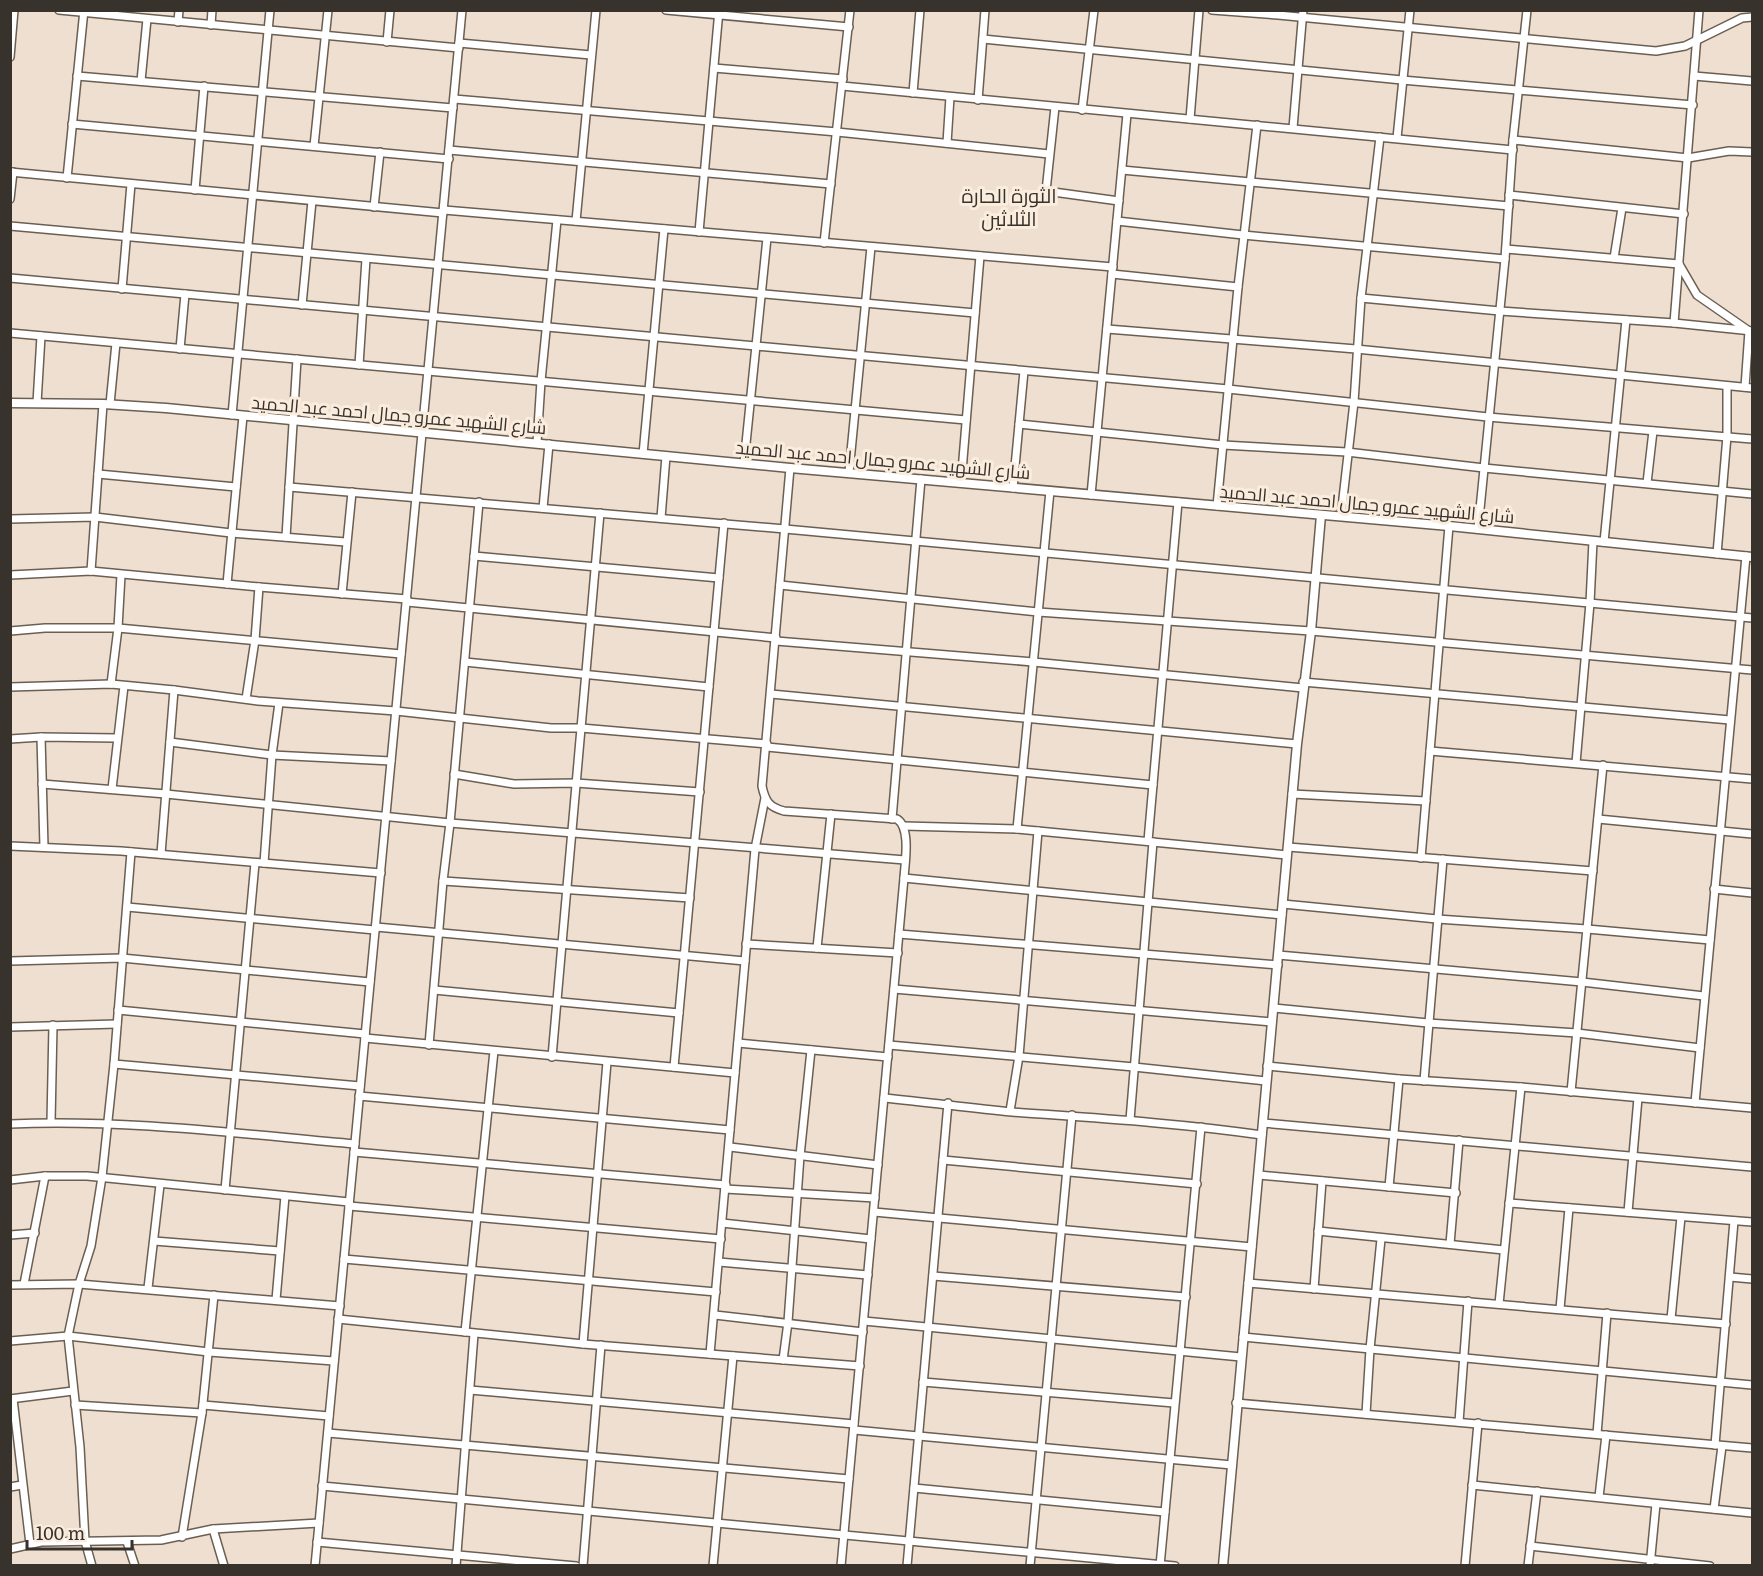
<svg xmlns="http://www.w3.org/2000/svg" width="1763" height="1576" viewBox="0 0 1763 1576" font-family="Literata,Cairo,serif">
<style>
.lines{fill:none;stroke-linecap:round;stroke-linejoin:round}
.minor-casing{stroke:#6b5f53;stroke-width:10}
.tertiary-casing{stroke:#6b5f53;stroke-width:11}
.minor{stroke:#fff;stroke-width:7}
.tertiary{stroke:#fff;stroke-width:8}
.labels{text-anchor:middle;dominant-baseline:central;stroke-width:6;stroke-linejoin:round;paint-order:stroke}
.street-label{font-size:18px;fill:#38322d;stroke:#fbedde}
.neighbourhood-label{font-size:20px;fill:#38322d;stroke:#fbedde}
</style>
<rect width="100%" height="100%" fill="#eedfd1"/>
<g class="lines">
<defs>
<g id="minor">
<polyline points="59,10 459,48"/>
<polyline points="666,10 849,27"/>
<polyline points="1212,10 1278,15 1656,51 1685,46 1742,18 1752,17"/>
<polyline points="178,22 179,10"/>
<polyline points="211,25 212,10"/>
<polyline points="983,39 1402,80 1693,105"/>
<polyline points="387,42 390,10"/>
<polyline points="459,43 591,55"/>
<polyline points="10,57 14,10"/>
<polyline points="714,68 843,79"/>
<polyline points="77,76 453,108"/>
<polyline points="1694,76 1752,81"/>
<polyline points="141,81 147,19"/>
<polyline points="842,86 1513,150"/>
<polyline points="913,93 920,10"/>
<polyline points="454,99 837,132 1049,154"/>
<polyline points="978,100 985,10"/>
<polyline points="1055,107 1046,191 1119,201"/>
<polyline points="1082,110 1094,10"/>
<polyline points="1190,119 1199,10"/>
<polyline points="72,124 449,159"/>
<polyline points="1293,128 1303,10"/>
<polyline points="1397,138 1410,10"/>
<polyline points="1513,140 1688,158 1729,151 1752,152"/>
<polyline points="947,143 950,97"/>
<polyline points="314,146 328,10"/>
<polyline points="449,150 831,184"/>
<polyline points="1122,170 1509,206"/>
<polyline points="10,172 443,213"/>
<polyline points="67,178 84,10"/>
<polyline points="195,190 204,86"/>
<polyline points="1509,195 1684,214"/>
<polyline points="10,199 13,172"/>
<polyline points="374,207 380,152"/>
<polyline points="444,210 1113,267"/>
<polyline points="576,221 596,10"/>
<polyline points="1117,221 1243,235 1505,259"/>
<polyline points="10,226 975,313"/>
<polyline points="699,232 719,10"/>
<polyline points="824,243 850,10"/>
<polyline points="1506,249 1679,264"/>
<polyline points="1614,258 1622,208"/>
<polyline points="1679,264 1697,295 1749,331 1745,387"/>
<polyline points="1112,274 1238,287"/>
<polyline points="10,278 1228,389 1488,417 1752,439"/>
<polyline points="122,289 131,184"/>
<polyline points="1361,298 1500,311 1674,323 1752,331"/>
<polyline points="302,305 312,201"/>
<polyline points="1674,323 1699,10"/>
<polyline points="1107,329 1356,349 1752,388"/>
<polyline points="10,333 966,420"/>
<polyline points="180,349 185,294"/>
<polyline points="359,365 366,259"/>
<polyline points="37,403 41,336"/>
<polyline points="110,404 116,343"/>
<polyline points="232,415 270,10"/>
<polyline points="1019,424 1223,445 1347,452 1484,468 1752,494"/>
<polyline points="537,443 541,381 557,220"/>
<polyline points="643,454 664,229"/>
<polyline points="744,463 767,238"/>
<path d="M790,468L762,786C765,801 769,807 784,811L897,819C911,828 905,862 904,878L841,1566"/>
<polyline points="849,472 871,247"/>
<polyline points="98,474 236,487"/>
<polyline points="961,483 980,256"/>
<polyline points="1647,483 1653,431"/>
<polyline points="289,487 785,529 1752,618"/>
<polyline points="1013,488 1024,371"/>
<polyline points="1091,495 1127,114"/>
<polyline points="1217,506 1238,287 1257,125"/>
<polyline points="543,508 549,444"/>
<polyline points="1341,516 1354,402 1361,298 1380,137"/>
<polyline points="661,518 666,456"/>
<polyline points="10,519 95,517 231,533 346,542"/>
<polyline points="1478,529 1505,259 1513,140 1527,10"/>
<polyline points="286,537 297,359"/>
<polyline points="1604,542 1626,320"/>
<polyline points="1717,554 1727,436 1727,386"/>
<polyline points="474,556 719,578"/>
<polyline points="91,571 103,404"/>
<polyline points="10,575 91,571 259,587 407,599"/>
<polyline points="227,584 243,416"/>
<polyline points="780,585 1038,612 1311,631 1752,670"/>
<polyline points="342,594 352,492"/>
<polyline points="407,602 776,638"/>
<polyline points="10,631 45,628 118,628 401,654"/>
<polyline points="776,641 1033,662 1303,688"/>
<polyline points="465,662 709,687"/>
<polyline points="1303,682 1730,720"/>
<polyline points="111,684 118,628 121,575"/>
<polyline points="10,687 111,684 174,690 258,701 396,711 551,728 581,728 767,744"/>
<polyline points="771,694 1297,744"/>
<polyline points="246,699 255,640 259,587"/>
<polyline points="41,737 44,847"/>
<polyline points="10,739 41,737 116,738"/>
<polyline points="170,742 272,755 391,761"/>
<polyline points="767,747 1153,785"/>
<polyline points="1430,751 1752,779"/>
<polyline points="1576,763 1590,603 1593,541"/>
<polyline points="454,774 514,784 576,783 700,792"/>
<polyline points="42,784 166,794 450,823 905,860"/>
<polyline points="112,789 124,686"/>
<polyline points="1292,794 1426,801"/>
<polyline points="892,819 921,479"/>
<polyline points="1598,819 1752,834"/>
<polyline points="904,826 1017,829 1287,855"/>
<polyline points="1017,829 1050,491"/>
<polyline points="1148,841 1178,502"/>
<polyline points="10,846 121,851 381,873"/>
<polyline points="1288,847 1593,871"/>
<polyline points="161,854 174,690"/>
<polyline points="1421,858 1449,526"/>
<polyline points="264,863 272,755 279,703"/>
<polyline points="904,878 1282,915"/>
<polyline points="443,881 690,898"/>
<polyline points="1714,889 1752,893"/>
<polyline points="1283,904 1437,919 1587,929 1710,940"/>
<polyline points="127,907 375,930"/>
<polyline points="376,927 745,961"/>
<polyline points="899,934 1278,965"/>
<polyline points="746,944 898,953"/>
<polyline points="817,948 831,814"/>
<polyline points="1278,955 1582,982 1704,996"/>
<polyline points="10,961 122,958 370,982"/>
<polyline points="894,989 1272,1022"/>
<polyline points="434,990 679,1013"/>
<polyline points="1274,1008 1428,1023 1577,1033 1700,1048"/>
<polyline points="118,1010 365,1034"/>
<polyline points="10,1027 117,1024"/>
<polyline points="365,1038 735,1073"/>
<polyline points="738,1043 888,1057"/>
<polyline points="429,1045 443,881 450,823 479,502"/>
<polyline points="889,1045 1134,1067 1266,1081"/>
<polyline points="552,1057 600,513"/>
<polyline points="114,1064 360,1086"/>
<polyline points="1267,1066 1399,1079 1521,1087 1752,1108"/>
<polyline points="674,1067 724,523"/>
<polyline points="1424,1081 1443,859"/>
<polyline points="1571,1092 1603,765"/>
<polyline points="359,1096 730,1130"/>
<path d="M884,1098C927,1102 969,1108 1012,1112C1095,1118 1179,1123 1262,1135"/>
<polyline points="1695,1103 1746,556"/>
<polyline points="1010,1111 1019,1056 1038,831"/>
<polyline points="1130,1120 1153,842"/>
<polyline points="51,1122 53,1025"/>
<polyline points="1263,1123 1752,1167"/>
<path d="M10,1124C125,1119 241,1134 355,1144"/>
<polyline points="730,1147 878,1165"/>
<polyline points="354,1152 726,1185"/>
<polyline points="943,1160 1197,1184"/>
<polyline points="1259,1175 1456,1193"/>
<polyline points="10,1180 45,1176 87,1176 349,1202"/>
<polyline points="1389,1187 1399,1079"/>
<polyline points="725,1189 875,1198"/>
<polyline points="225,1190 255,863"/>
<polyline points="1509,1203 1752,1222"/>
<polyline points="349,1206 721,1239"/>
<polyline points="874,1212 1252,1247"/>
<polyline points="1628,1212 1638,1098"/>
<polyline points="722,1223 871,1239"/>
<polyline points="1318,1231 1504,1250"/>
<polyline points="10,1235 35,1233"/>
<polyline points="154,1241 280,1251"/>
<polyline points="1450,1244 1459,1140"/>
<polyline points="344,1259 716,1292"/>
<polyline points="719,1262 868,1275"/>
<polyline points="933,1276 1186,1297"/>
<polyline points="1730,1277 1752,1279"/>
<polyline points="1248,1283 1726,1324"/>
<polyline points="24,1284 45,1176"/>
<polyline points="10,1285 79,1284 340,1306"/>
<polyline points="148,1288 160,1185"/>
<polyline points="1314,1289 1322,1181"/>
<polyline points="276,1300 285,1196"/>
<polyline points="1499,1304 1521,1087"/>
<polyline points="1560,1309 1569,1208"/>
<polyline points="715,1315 863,1332"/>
<polyline points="338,1319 583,1344 860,1366"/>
<polyline points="1671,1319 1681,1217"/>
<polyline points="864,1321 1241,1357"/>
<polyline points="465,1332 494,1051"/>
<polyline points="1243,1337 1752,1385"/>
<polyline points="10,1341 68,1336 209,1352 334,1361"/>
<polyline points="583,1344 607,1062"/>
<polyline points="710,1354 755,849 765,798"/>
<polyline points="783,1360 788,1322 800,1156 811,1050"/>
<polyline points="923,1382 1174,1403"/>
<polyline points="470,1390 854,1424"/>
<polyline points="10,1399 73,1391"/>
<polyline points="13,1399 30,1544"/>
<polyline points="1236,1403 1752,1448"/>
<polyline points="75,1405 202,1413"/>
<polyline points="203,1405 329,1416"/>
<polyline points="1366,1414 1370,1349 1381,1239"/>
<polyline points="1459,1422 1468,1301"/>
<polyline points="854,1430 1232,1465"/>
<polyline points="328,1433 849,1479"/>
<polyline points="1597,1434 1607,1313"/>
<polyline points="1715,1445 1734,1221"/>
<polyline points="1472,1485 1752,1513"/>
<polyline points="322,1486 1175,1566"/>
<polyline points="10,1487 22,1485"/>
<polyline points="914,1488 1165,1512"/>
<polyline points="1599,1497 1606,1435"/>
<polyline points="1714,1509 1722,1446"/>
<polyline points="213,1529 224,1566"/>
<polyline points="182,1537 202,1413 214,1295"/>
<polyline points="127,1542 135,1566"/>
<polyline points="317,1542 576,1566"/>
<polyline points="1530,1546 1710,1566"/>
<polyline points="10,1549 41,1542 161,1540 213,1529 319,1523"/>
<polyline points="92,1566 85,1541 80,1447 68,1336 79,1284 91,1246 102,1177 114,1064 131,852"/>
<polyline points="315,1566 462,10"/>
<polyline points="456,1566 474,1334"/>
<polyline points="583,1566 601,1345"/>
<polyline points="713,1566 733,1356"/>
<polyline points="907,1566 948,1103"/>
<polyline points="1030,1566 1072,1115"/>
<polyline points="1160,1566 1201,1127"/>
<polyline points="1465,1566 1478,1423"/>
<polyline points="1528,1566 1537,1491"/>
<polyline points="1650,1566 1656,1504"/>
</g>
<g id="tertiary">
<polyline points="10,403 103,404 166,408 790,468 1449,526 1752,557"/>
<polyline points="1223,1566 1297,744 1311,631 1321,515"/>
</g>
</defs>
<use href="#minor" class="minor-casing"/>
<use href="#tertiary" class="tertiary-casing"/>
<use href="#minor" class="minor"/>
<use href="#tertiary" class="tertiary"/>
</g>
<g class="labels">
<g class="street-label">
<text transform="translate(399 414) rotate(5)">شارع الشهيد عمرو جمال احمد عبد الحميد</text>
<text transform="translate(883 459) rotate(5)">شارع الشهيد عمرو جمال احمد عبد الحميد</text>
<text transform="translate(1367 503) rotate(5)">شارع الشهيد عمرو جمال احمد عبد الحميد</text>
</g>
<g class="neighbourhood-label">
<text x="1009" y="194">الثورة الحارة<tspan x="1009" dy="23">الثلاثين</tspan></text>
</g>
</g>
<rect width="1763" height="1576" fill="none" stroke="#38322d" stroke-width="24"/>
<path d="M27 1540v9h105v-9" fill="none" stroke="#38322d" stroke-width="3"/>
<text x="36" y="1540" font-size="18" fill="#38322d" stroke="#fbedde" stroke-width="4.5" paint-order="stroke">100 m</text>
</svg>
